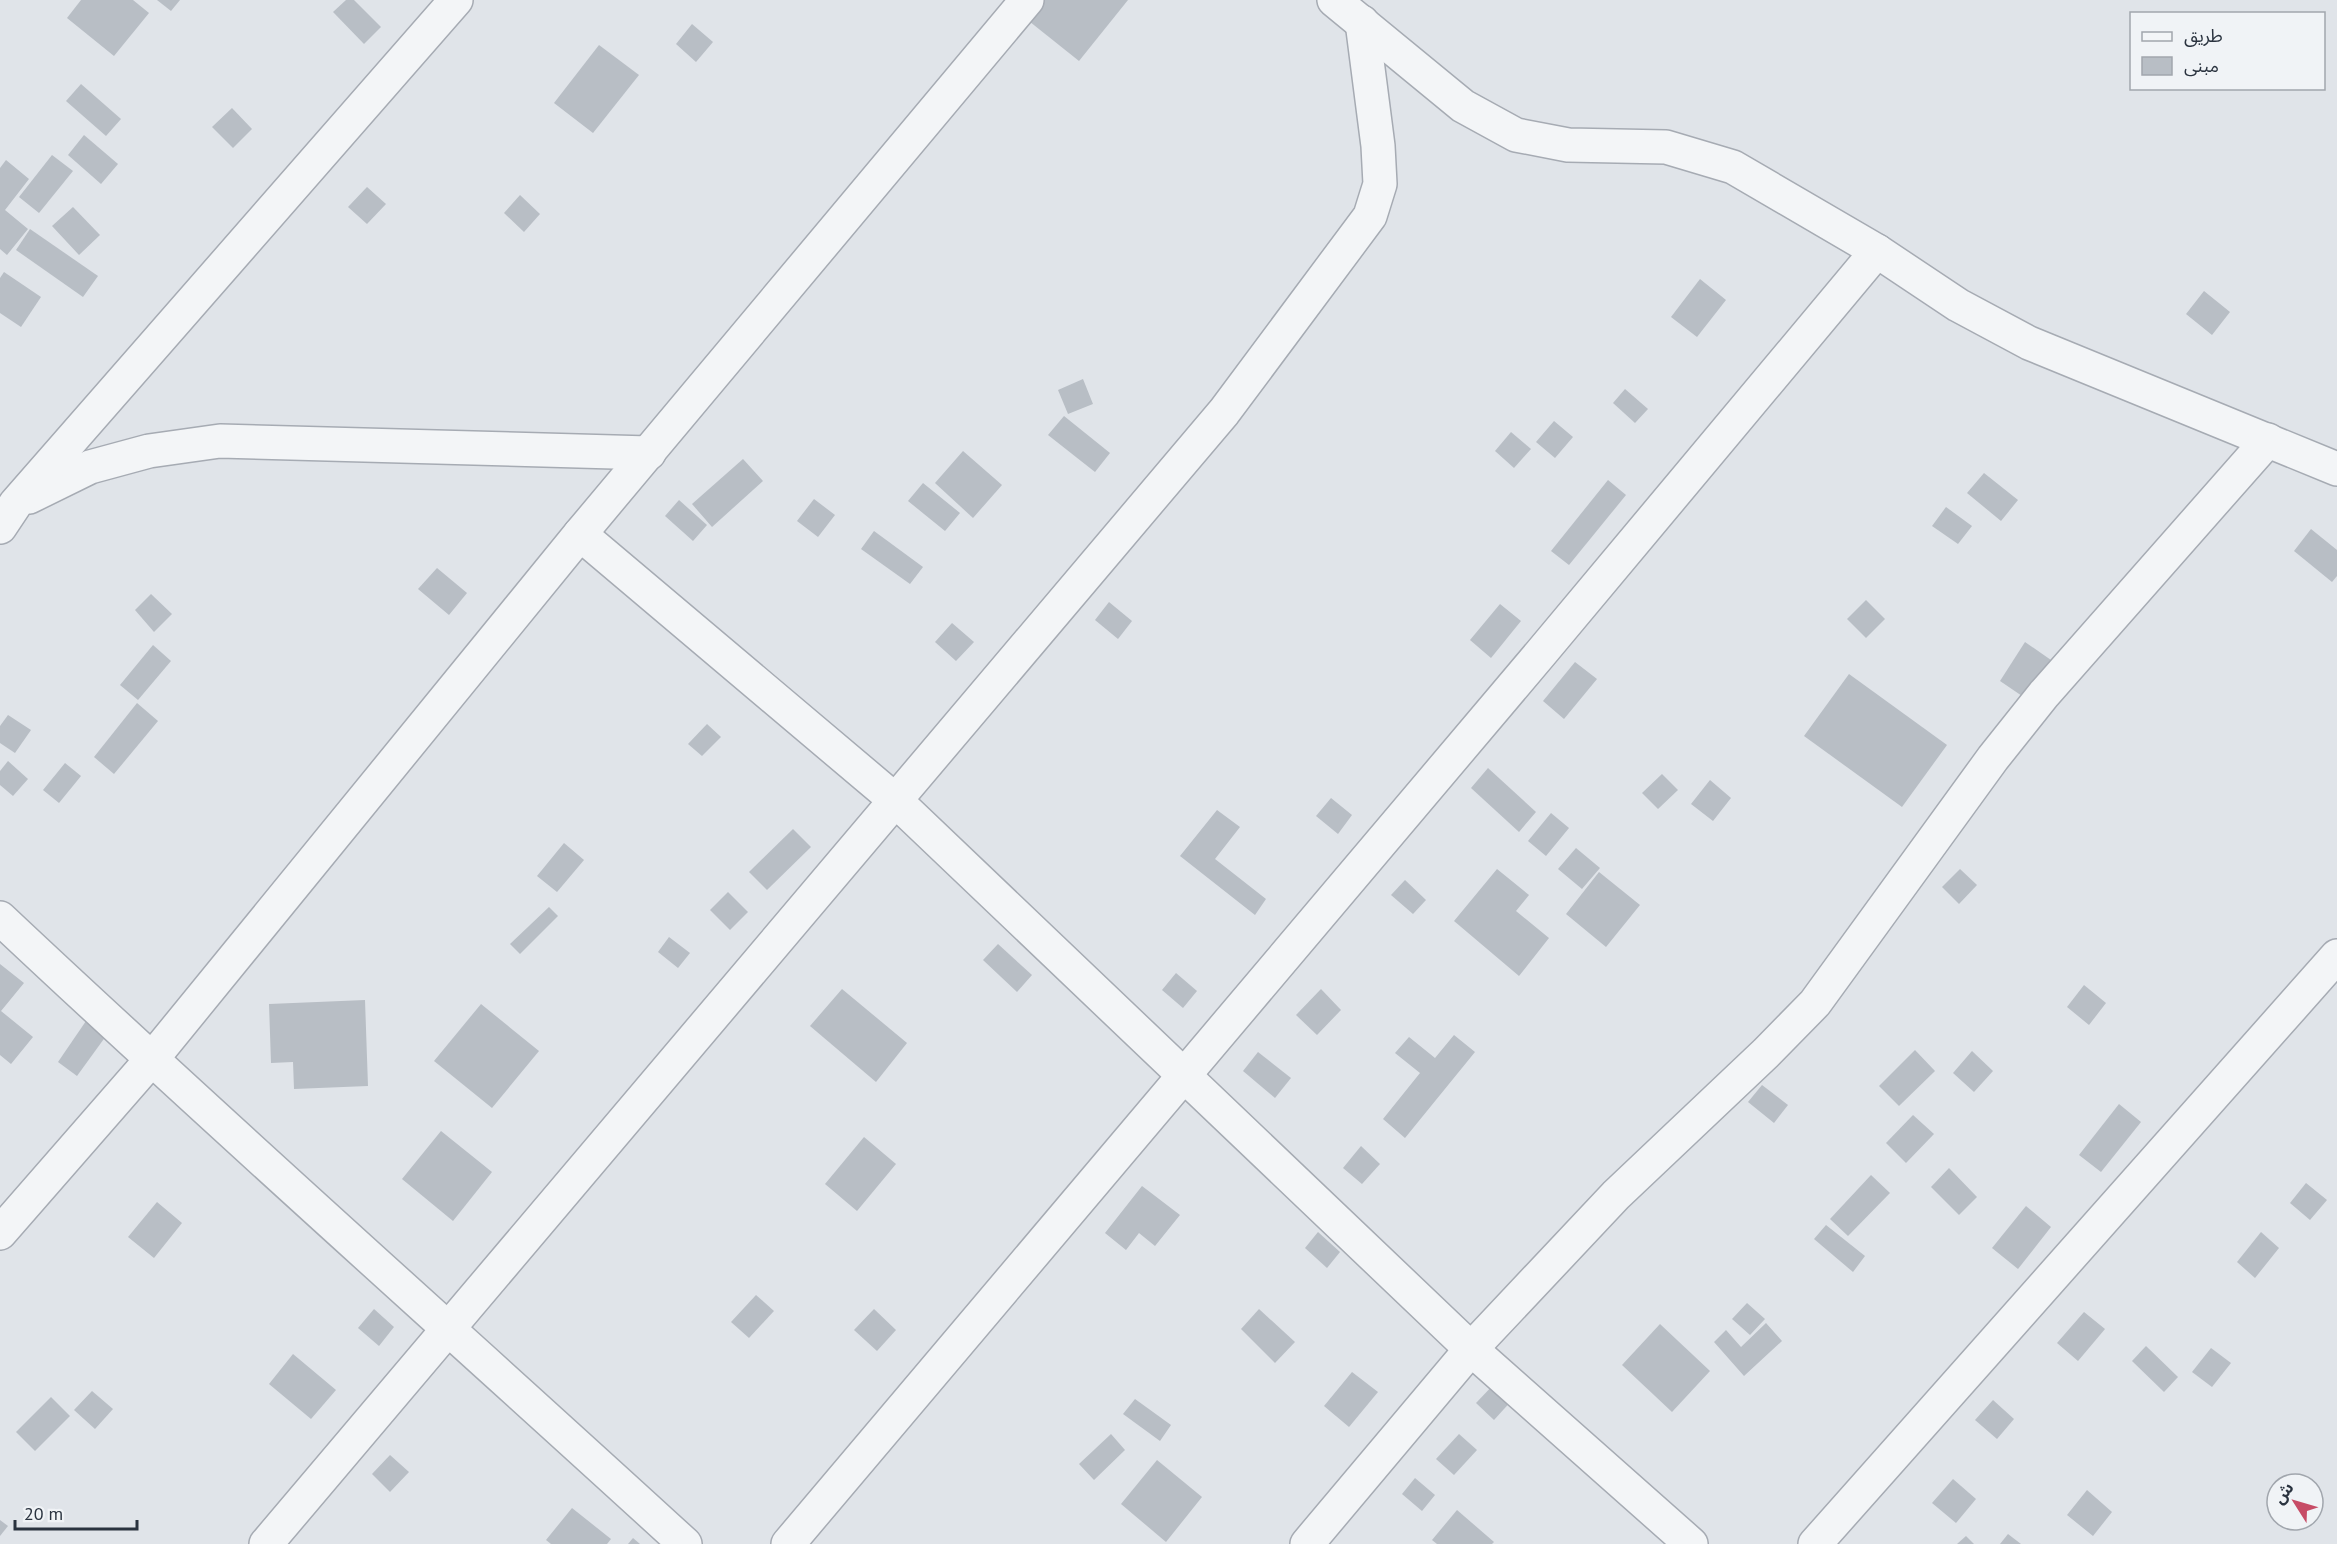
<svg xmlns="http://www.w3.org/2000/svg" width="2337" height="1544" viewBox="0 0 2337 1544" font-family="'PT Sans','Noto Sans Arabic',sans-serif">
<style>
.building{fill:#b8bec5}
.lines{fill:none;stroke-linecap:round;stroke-linejoin:round}
.street-casing{stroke:#a6abb3;stroke-width:36}
.street{stroke:#f3f5f7;stroke-width:33}
</style>
<rect width="100%" height="100%" fill="#e0e4e9"/>
<g class="building">
<polygon points="81,0 133,0 149,13 114,56 67,18"/>
<polygon points="157,0 180,0 171,11"/>
<polygon points="346,0 354,0 381,27 364,44 333,12"/>
<polygon points="1023,0 1128,0 1079,61 1015,10"/>
<polygon points="692,24 713,42 696,62 676,44"/>
<polygon points="599,45 639,75 593,133 554,103"/>
<polygon points="81,84 121,119 106,136 66,101"/>
<polygon points="232,108 252,129 233,148 212,127"/>
<polygon points="84,135 118,164 101,184 68,155"/>
<polygon points="52,155 73,171 39,213 19,197"/>
<polygon points="6,160 29,179 5,210 28,229 7,255 0,249 0,168"/>
<polygon points="367,187 386,204 367,224 348,207"/>
<polygon points="520,195 540,214 524,232 504,213"/>
<polygon points="73,207 100,235 79,255 52,226"/>
<polygon points="30,229 98,276 83,297 16,250"/>
<polygon points="4,272 41,297 21,327 0,313 0,278"/>
<polygon points="1700,279 1726,300 1697,337 1671,317"/>
<polygon points="2204,291 2230,312 2212,335 2186,314"/>
<polygon points="1083,379 1093,404 1068,414 1058,390"/>
<polygon points="1625,389 1648,409 1635,423 1613,403"/>
<polygon points="1064,416 1110,453 1095,472 1048,435"/>
<polygon points="1554,421 1573,437 1555,458 1536,442"/>
<polygon points="1511,432 1531,449 1514,468 1495,451"/>
<polygon points="963,451 1002,485 973,518 935,483"/>
<polygon points="743,459 763,481 712,527 692,504"/>
<polygon points="1984,473 2018,500 2001,521 1967,493"/>
<polygon points="1608,480 1626,495 1569,565 1551,551"/>
<polygon points="923,483 960,513 945,531 908,501"/>
<polygon points="814,499 835,515 818,537 797,521"/>
<polygon points="679,500 707,525 693,541 665,516"/>
<polygon points="1946,507 1972,526 1958,544 1932,526"/>
<polygon points="2311,529 2337,550 2337,576 2332,582 2294,551"/>
<polygon points="874,531 923,567 910,584 861,549"/>
<polygon points="437,568 467,593 449,615 418,589"/>
<polygon points="151,594 172,614 154,632 135,610"/>
<polygon points="1866,600 1885,619 1866,638 1847,619"/>
<polygon points="1109,602 1132,621 1118,639 1095,620"/>
<polygon points="1500,604 1521,621 1491,658 1470,640"/>
<polygon points="952,623 974,642 956,661 935,642"/>
<polygon points="2025,642 2051,660 2025,698 2000,681"/>
<polygon points="153,645 171,661 138,700 120,685"/>
<polygon points="1575,662 1597,679 1564,719 1543,701"/>
<polygon points="1849,674 1947,745 1902,807 1804,736"/>
<polygon points="137,703 158,721 114,774 94,757"/>
<polygon points="8,715 31,730 15,753 0,743 0,726"/>
<polygon points="707,724 721,737 702,756 688,744"/>
<polygon points="8,761 28,779 13,796 0,785 0,771"/>
<polygon points="65,763 81,776 59,803 43,790"/>
<polygon points="1488,768 1536,812 1519,832 1471,788"/>
<polygon points="1662,774 1678,790 1658,809 1642,793"/>
<polygon points="1710,780 1731,798 1713,821 1691,804"/>
<polygon points="1331,798 1352,815 1338,834 1316,816"/>
<polygon points="1217,810 1240,827 1215,859 1266,899 1255,915 1180,856"/>
<polygon points="1551,813 1569,828 1546,856 1528,841"/>
<polygon points="793,829 811,847 767,890 749,872"/>
<polygon points="564,843 584,860 557,892 537,876"/>
<polygon points="1576,848 1600,868 1582,889 1558,869"/>
<polygon points="1497,869 1529,895 1516,911 1549,938 1519,976 1454,921"/>
<polygon points="1960,869 1977,885 1959,904 1942,887"/>
<polygon points="1599,872 1640,905 1606,947 1566,914"/>
<polygon points="1405,880 1426,900 1413,914 1391,895"/>
<polygon points="728,892 748,912 730,930 710,910"/>
<polygon points="549,907 558,916 520,954 510,944"/>
<polygon points="669,937 690,953 678,968 658,952"/>
<polygon points="998,944 1032,975 1017,992 983,960"/>
<polygon points="0,964 24,983 1,1011 33,1037 11,1064 0,1055"/>
<polygon points="1176,973 1197,991 1183,1008 1162,990"/>
<polygon points="2084,985 2106,1003 2089,1025 2067,1007"/>
<polygon points="842,989 907,1043 876,1082 810,1026"/>
<polygon points="1321,989 1341,1010 1317,1035 1296,1015"/>
<polygon points="365,1000 368,1086 294,1089 293,1062 271,1063 269,1004"/>
<polygon points="481,1004 539,1051 492,1108 434,1061"/>
<polygon points="86,1021 106,1036 77,1076 58,1062"/>
<polygon points="1454,1035 1475,1052 1405,1138 1383,1119 1420,1073 1395,1053 1409,1037 1435,1058"/>
<polygon points="1915,1050 1935,1071 1899,1106 1879,1086"/>
<polygon points="1972,1051 1993,1071 1974,1092 1953,1073"/>
<polygon points="1258,1052 1291,1078 1275,1098 1243,1071"/>
<polygon points="1762,1085 1788,1105 1774,1123 1748,1102"/>
<polygon points="2119,1104 2141,1122 2101,1172 2079,1155"/>
<polygon points="1913,1115 1934,1134 1906,1163 1886,1143"/>
<polygon points="441,1131 492,1172 453,1221 402,1179"/>
<polygon points="864,1137 896,1164 857,1211 825,1184"/>
<polygon points="1361,1146 1380,1164 1362,1184 1343,1168"/>
<polygon points="1949,1168 1977,1197 1959,1215 1931,1187"/>
<polygon points="1871,1175 1890,1193 1848,1236 1830,1219"/>
<polygon points="2306,1183 2327,1200 2310,1220 2290,1203"/>
<polygon points="1142,1186 1180,1215 1155,1246 1139,1233 1126,1250 1105,1233"/>
<polygon points="157,1202 182,1223 154,1258 128,1237"/>
<polygon points="2026,1206 2051,1227 2018,1269 1992,1248"/>
<polygon points="1826,1225 1865,1256 1853,1272 1814,1239"/>
<polygon points="1318,1232 1340,1252 1327,1268 1305,1248"/>
<polygon points="2261,1232 2279,1248 2255,1278 2237,1262"/>
<polygon points="756,1295 774,1311 749,1338 731,1322"/>
<polygon points="1747,1303 1765,1319 1750,1335 1732,1319"/>
<polygon points="374,1309 394,1327 379,1346 358,1328"/>
<polygon points="874,1309 896,1330 877,1351 854,1330"/>
<polygon points="1259,1309 1295,1342 1275,1363 1241,1329"/>
<polygon points="2084,1312 2105,1329 2078,1361 2057,1343"/>
<polygon points="1766,1323 1782,1341 1744,1376 1714,1342 1726,1330 1741,1347"/>
<polygon points="1660,1324 1710,1371 1672,1412 1622,1365"/>
<polygon points="2146,1346 2178,1377 2164,1392 2132,1361"/>
<polygon points="2211,1348 2231,1363 2212,1387 2192,1372"/>
<polygon points="293,1354 336,1390 311,1419 269,1384"/>
<polygon points="1352,1372 1378,1392 1349,1427 1324,1406"/>
<polygon points="1497,1381 1514,1398 1494,1420 1476,1403"/>
<polygon points="92,1391 113,1409 95,1429 74,1410"/>
<polygon points="51,1397 70,1416 35,1451 16,1432"/>
<polygon points="1135,1399 1171,1425 1160,1441 1123,1414"/>
<polygon points="1993,1400 2014,1419 1997,1439 1975,1420"/>
<polygon points="1111,1434 1125,1450 1094,1480 1079,1464"/>
<polygon points="1459,1434 1477,1450 1454,1475 1436,1459"/>
<polygon points="390,1455 409,1472 390,1492 372,1474"/>
<polygon points="1157,1460 1202,1497 1166,1542 1121,1504"/>
<polygon points="1415,1478 1435,1495 1422,1511 1402,1494"/>
<polygon points="1953,1479 1976,1499 1956,1523 1932,1503"/>
<polygon points="2087,1490 2112,1512 2093,1536 2067,1515"/>
<polygon points="572,1508 611,1539 607,1544 551,1544 546,1540"/>
<polygon points="1457,1510 1494,1542 1492,1544 1437,1544 1432,1540"/>
<polygon points="0,1520 8,1526 0,1536"/>
<polygon points="2008,1534 2021,1544 2000,1544"/>
<polygon points="1966,1536 1974,1544 1957,1544"/>
<polygon points="633,1538 640,1544 628,1544"/>
</g>
<g class="lines">
<defs>
<g id="street">
<polyline points="1334,0 1463,106 1516,135 1568,145 1666,147 1733,167 1877,251 1958,305 2029,343 2337,469"/>
<polyline points="29,497 90,467 149,451 220,441 649,453"/>
<polyline points="0,527 16,503 456,0"/>
<polyline points="580,534 895,800 1471,1349 1691,1544"/>
<path d="M0,918C225,1130 457,1335 685,1544"/>
<polyline points="0,1233 151,1060 580,534 1027,0"/>
<polyline points="266,1544 1224,412 1370,216 1380,184 1378,146 1362,22"/>
<polyline points="788,1544 1541,653 1877,251"/>
<polyline points="1307,1544 1471,1349 1616,1195 1766,1053 1815,1003 1993,758 2044,694 2268,440"/>
<polyline points="1815,1544 2337,956"/>
</g>
</defs>
<use href="#street" class="street-casing"/>
<use href="#street" class="street"/>
</g>
<rect x="2130" y="12" width="195" height="78" fill="#f0f3f6" stroke="#a1a6ad" stroke-width="1.5"/>
<rect x="2142" y="32" width="30" height="9" fill="#f3f5f7" stroke="#a1a6ad" stroke-width="1.5"/>
<text x="2184" y="42" font-size="18" fill="#2a333f">طريق</text>
<rect x="2142" y="57" width="30" height="18" fill="#b8bec5" stroke="#a1a6ad" stroke-width="1.5"/>
<text x="2184" y="72" font-size="18" fill="#2a333f">مبنى</text>
<g transform="translate(2295 1502) rotate(307)"><circle r="28" fill="#f0f3f6" stroke="#a1a6ad" stroke-width="1.5"/>
<path d="M0-4.5L10 22L0 15L-10 22Z" fill="#c74c66"/>
<text y="-9" font-size="16" font-weight="bold" text-anchor="middle" fill="#2a333f">ش</text>
</g>
<path d="M15 1520v9h122v-9" fill="none" stroke="#2a333f" stroke-width="3"/>
<text x="24" y="1520" font-size="18" fill="#2a333f" stroke="#f0f3f6" stroke-width="4.5" paint-order="stroke">20 m</text>
</svg>
